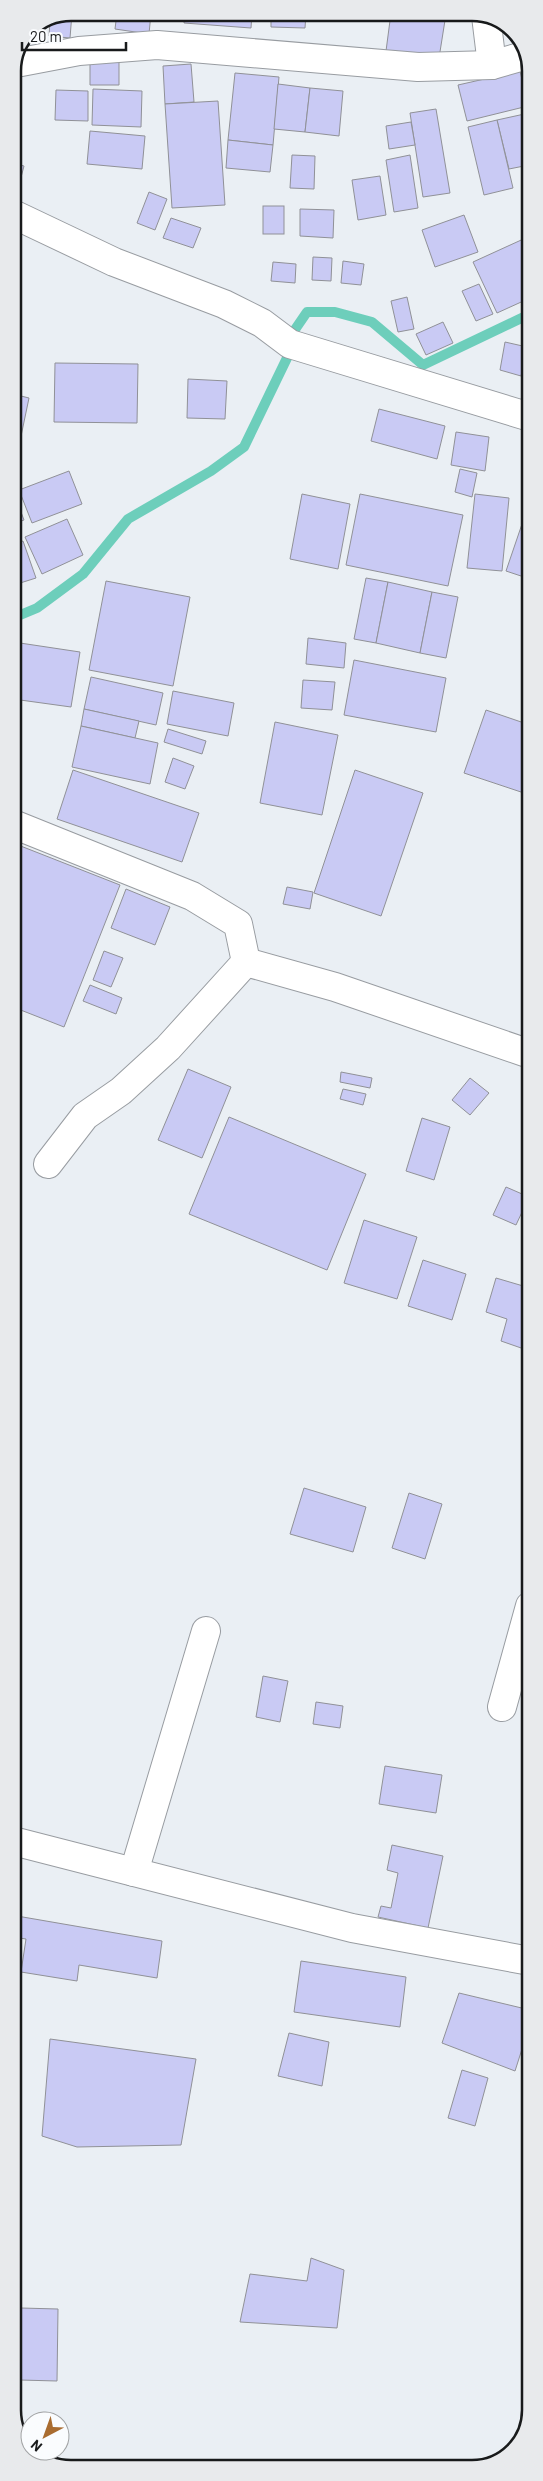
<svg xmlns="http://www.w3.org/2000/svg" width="543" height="2481" viewBox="0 0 543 2481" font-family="Barlow,sans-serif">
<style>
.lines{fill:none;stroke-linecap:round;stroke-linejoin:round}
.stream{stroke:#6dcebb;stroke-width:10}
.building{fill:#c9caf4;stroke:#909197}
.minor-casing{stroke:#989ca1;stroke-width:30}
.minor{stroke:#fff;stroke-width:28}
.rim{fill:none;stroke:#181a1b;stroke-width:2.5}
</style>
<rect width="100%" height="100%" fill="#eaeff4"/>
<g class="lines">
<polyline class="stream" points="13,618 37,608 83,574 128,519 211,471 244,447 287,358 294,331 307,312 335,312 372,322 423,365 530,314"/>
</g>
<g class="building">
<polygon points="72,13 70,38 49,36 50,21"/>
<polygon points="117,13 151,13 149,34 115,29"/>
<polygon points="185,13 252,13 251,28 184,23"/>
<polygon points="271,13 306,13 305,28 271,27"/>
<polygon points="391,13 446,14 439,58 386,51"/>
<polygon points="90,57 119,58 119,85 90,85"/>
<polygon points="191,64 194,102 165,104 163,66"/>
<polygon points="529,69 529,103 527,103 520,71"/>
<polygon points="520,71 528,106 467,121 458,85"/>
<polygon points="235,73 279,77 273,145 228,140"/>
<polygon points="278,84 310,88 305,132 274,129"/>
<polygon points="310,88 343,91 339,136 305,132"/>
<polygon points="93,89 142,91 141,127 92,125"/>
<polygon points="56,90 88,91 88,121 55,120"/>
<polygon points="218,101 225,205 172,208 165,104"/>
<polygon points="436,109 450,193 423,197 410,113"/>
<polygon points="529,113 529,165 509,169 497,120"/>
<polygon points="497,120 513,188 484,195 468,127"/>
<polygon points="411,122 415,145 389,149 386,126"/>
<polygon points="90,131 145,136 142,169 87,164"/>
<polygon points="228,140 273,145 270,172 226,168"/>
<polygon points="292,155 315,156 314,189 290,188"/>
<polygon points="410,155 418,208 394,212 386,160"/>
<polygon points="13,163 24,166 19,185 13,183"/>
<polygon points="380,176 386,215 358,220 352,180"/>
<polygon points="149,192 167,199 155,230 137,223"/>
<rect x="263" y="206" width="21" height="28"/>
<polygon points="300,209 334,210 333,238 300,236"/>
<polygon points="464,215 478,252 435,267 422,230"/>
<polygon points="171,218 201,228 193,248 163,238"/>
<polygon points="530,236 530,298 497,313 473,262"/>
<polygon points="313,257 332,258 331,281 312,280"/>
<polygon points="343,261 364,264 361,285 341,283"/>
<polygon points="273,262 296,264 295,283 271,281"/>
<polygon points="479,284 493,314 476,321 462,291"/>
<polygon points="407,297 414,329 398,332 391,301"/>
<polygon points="443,322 453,343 426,355 416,334"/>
<polygon points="505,342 527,347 521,376 500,370"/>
<polygon points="55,363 138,364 137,423 54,422"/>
<polygon points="188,379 227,381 225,419 187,418"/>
<polygon points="13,394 29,398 20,441 13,439"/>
<polygon points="379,409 445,426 437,459 371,441"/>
<polygon points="456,432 489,437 485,471 451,465"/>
<polygon points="460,469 477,473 472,497 455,492"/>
<polygon points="69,471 82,504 32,523 19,490"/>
<polygon points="302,494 350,504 338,569 290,559"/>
<polygon points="360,494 463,515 448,586 346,565"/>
<polygon points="475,494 509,498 502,571 467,568"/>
<polygon points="15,496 24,520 13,524 13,497"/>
<polygon points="67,519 83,555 42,574 25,537"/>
<polygon points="522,524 530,527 530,579 506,571"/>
<polygon points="23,541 36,578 17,584 13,572 13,545"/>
<polygon points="366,578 388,582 376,643 354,639"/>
<polygon points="106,581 190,597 173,686 89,670"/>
<polygon points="388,582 432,592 420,653 376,643"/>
<polygon points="432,592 458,597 446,658 420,653"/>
<polygon points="308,638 346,643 344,668 306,664"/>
<polygon points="20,643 80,652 71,707 13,699"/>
<polygon points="354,660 446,678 436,732 344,715"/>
<polygon points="91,677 163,693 156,725 84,709"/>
<polygon points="303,680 335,682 332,710 301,708"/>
<polygon points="173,691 234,703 228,736 167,724"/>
<polygon points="84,709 139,721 135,738 81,726"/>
<polygon points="486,710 530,725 530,795 464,773"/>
<polygon points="275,722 338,735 322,815 260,803"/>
<polygon points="81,726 158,743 150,784 72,767"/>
<polygon points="168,729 206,741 202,754 164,742"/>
<polygon points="173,758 194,766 185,789 165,782"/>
<polygon points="73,770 199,813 182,862 57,819"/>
<polygon points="355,770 423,793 381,916 314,893"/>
<polygon points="13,843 120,885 64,1027 13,1007"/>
<polygon points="287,887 313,892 310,909 283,904"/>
<polygon points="126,889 170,907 155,945 111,928"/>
<polygon points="104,951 123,958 111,987 93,980"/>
<polygon points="90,985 122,998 116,1014 83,1001"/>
<polygon points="188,1069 231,1087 202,1158 158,1140"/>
<polygon points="341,1072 372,1078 370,1088 340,1082"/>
<polygon points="470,1078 489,1093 470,1115 452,1100"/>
<polygon points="343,1089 366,1094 363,1105 340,1099"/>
<polygon points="229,1117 366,1174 327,1270 189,1214"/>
<polygon points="422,1118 450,1127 434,1180 406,1171"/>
<polygon points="506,1187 529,1197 516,1225 493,1215"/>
<polygon points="364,1220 417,1237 397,1299 344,1283"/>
<polygon points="423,1260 466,1274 452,1320 408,1306"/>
<polygon points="496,1278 530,1288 530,1330 524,1349 501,1341 507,1319 486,1312"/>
<polygon points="304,1488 366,1507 353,1552 290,1534"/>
<polygon points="409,1493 442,1504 425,1559 392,1548"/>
<polygon points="263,1676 288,1681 280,1722 256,1717"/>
<polygon points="316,1702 343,1706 340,1728 313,1724"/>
<polygon points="385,1766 442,1775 436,1813 379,1804"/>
<polygon points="392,1845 443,1856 428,1928 378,1917 381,1906 391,1908 398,1873 387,1870"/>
<polygon points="17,1916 162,1941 157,1978 79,1965 77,1981 21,1972 26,1939 13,1937"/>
<polygon points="301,1961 406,1977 400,2027 294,2012"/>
<polygon points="459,1993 530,2010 530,2024 515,2071 442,2043"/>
<polygon points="289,2033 329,2042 322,2086 278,2076"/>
<polygon points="50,2039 196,2059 181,2145 77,2147 42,2136"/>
<polygon points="462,2070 488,2078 475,2126 448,2118"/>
<polygon points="311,2258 344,2270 337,2328 240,2322 250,2274 307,2281"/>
<polygon points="21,2308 58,2309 57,2381 20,2380"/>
</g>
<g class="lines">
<defs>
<g id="minor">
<polyline points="486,16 492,65"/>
<polyline points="16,63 79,51 157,45 418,67 492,65 527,55"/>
<polyline points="13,214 114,262 224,304 262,323 290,344 530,417"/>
<polyline points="13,824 192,896 238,924 246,962 335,987 530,1054"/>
<polyline points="48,1164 85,1116 121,1091 168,1048 246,962"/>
<polyline points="502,1707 530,1606"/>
<polyline points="13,1841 352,1928 530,1961"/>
<polyline points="134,1872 206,1631"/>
</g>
</defs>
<use href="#minor" class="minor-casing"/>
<use href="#minor" class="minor"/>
</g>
<path d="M0 0H543V2481H0ZM71 21H472A50 50 0 0 1 522 71V2410A50 50 0 0 1 472 2460H71A50 50 0 0 1 21 2410V71A50 50 0 0 1 71 21Z" fill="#e8eaec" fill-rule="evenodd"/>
<path class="rim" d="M71 21H472A50 50 0 0 1 522 71V2410A50 50 0 0 1 472 2460H71A50 50 0 0 1 21 2410V71A50 50 0 0 1 71 21Z"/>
<g transform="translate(45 2436) rotate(221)"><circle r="24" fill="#fafcfe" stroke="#a0a2a3"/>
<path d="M0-4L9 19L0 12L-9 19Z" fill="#a96c30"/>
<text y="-8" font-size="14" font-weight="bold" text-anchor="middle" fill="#181a1b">N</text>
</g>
<path d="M22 42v8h104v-8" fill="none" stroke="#181a1b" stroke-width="2.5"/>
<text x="30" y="42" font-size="15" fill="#181a1b" stroke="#fafcfe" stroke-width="4" paint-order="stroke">20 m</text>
</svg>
